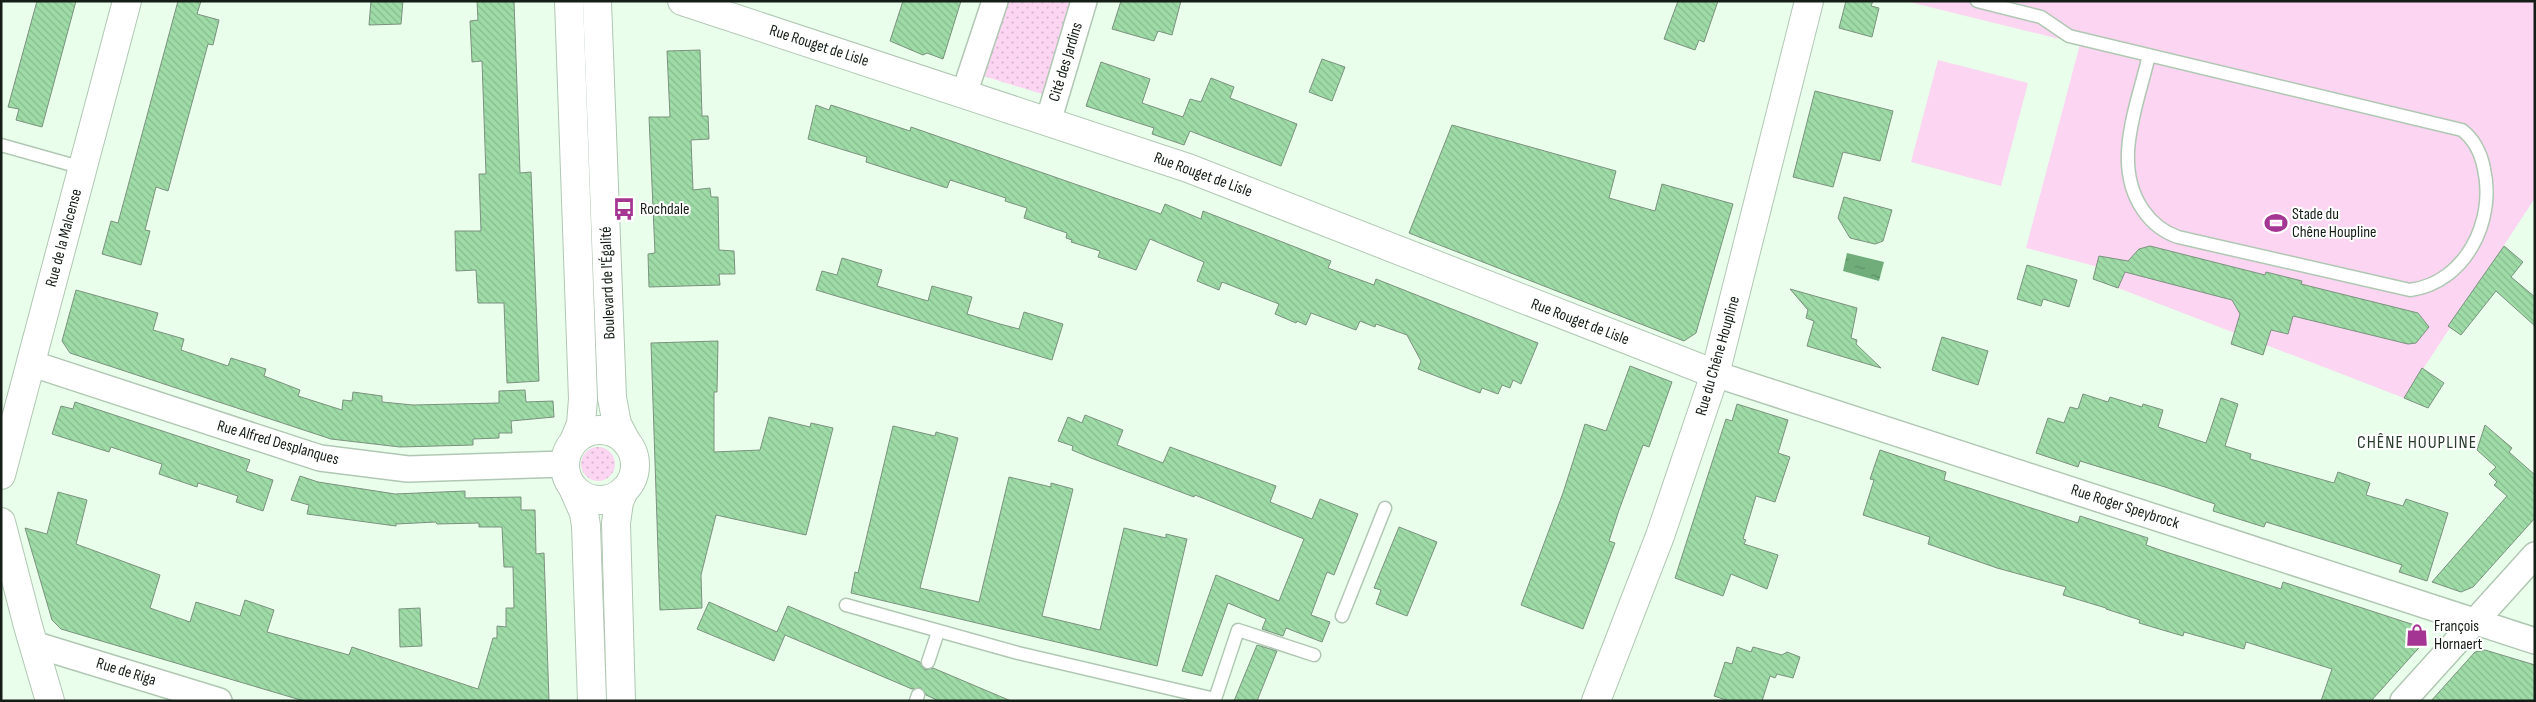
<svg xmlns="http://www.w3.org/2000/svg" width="2536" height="702" viewBox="0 0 2536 702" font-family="'Sofia Sans Condensed',sans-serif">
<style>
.green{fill:url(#green-dots)}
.pitch{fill:#fbd5f1}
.water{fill:url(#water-ripples)}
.building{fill:url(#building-back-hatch);stroke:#7b927e}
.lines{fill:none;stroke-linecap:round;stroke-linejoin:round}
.service-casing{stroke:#b0c8b3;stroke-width:15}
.minor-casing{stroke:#b0c8b3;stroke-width:28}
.tertiary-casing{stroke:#b0c8b3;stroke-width:30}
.secondary-casing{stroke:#b0c8b3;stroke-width:30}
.service{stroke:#fff;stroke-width:12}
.minor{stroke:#fff;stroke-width:25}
.tertiary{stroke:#fff;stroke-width:28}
.secondary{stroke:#fff;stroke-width:28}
.labels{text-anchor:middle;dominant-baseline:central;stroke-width:4;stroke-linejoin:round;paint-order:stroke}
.street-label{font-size:16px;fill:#151e16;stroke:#fff}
.poi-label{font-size:16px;fill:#151e16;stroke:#fff;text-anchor:start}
.neighbourhood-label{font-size:18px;letter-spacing:1px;fill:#293d2c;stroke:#fff}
</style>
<defs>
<pattern id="green-dots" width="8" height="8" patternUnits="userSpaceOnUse" patternTransform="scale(1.25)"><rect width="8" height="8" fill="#fbd5f1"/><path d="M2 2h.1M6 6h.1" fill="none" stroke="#d6b6ce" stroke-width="1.8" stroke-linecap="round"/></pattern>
<pattern id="water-ripples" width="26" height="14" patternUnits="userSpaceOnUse" patternTransform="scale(1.25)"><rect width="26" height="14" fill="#71ad7b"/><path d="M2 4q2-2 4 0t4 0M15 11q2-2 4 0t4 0" fill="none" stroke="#5c8c64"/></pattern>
<pattern id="building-back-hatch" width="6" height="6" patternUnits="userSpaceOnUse" patternTransform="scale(1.25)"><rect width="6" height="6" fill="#9edba7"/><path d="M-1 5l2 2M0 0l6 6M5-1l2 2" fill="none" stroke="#87bc8f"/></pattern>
</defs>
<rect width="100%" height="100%" fill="#eafeec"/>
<g class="green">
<polygon points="1002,1 1078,1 1048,96 977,74"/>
<circle cx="598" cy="464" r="17"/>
</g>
<g class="pitch">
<polygon points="1905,1 2535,1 2535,198 2404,398 2105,283 2110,270 2026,248 2080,44"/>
<polygon points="1938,60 2028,83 2001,186 1911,162"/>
</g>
<polygon class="water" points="1847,253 1884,262 1879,281 1843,271"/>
<g class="building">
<polygon points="37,1 76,1 42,127 16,120 19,109 8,107"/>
<polygon points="178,1 201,1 197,14 219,20 213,45 208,44 168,191 156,187 145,230 150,231 141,265 102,254 111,221 118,223"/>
<polygon points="371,1 403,1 401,24 369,25"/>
<polygon points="477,1 514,1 520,173 531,172 539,381 507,383 504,303 478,303 476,270 456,271 455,231 481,231 479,174 486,174 482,61 472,62 470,21 478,20"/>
<polygon points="903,1 961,1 943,59 927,53 923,55 890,41"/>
<polygon points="1121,1 1181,1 1172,35 1158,31 1154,41 1112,29"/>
<polygon points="1678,1 1718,1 1704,42 1699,40 1695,50 1664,39"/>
<polygon points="1846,1 1873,1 1871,6 1879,8 1872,37 1839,28"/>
<polygon points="700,50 702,116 708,116 709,139 691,140 693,190 710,188 711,197 718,197 719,250 734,251 735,274 719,274 720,285 649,287 648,254 655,253 649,117 670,117 667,51"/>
<polygon points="1322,59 1345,67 1332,101 1309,92"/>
<polygon points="1101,62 1150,79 1142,103 1183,117 1190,99 1201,102 1211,78 1234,87 1230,98 1297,124 1281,166 1190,131 1184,145 1152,134 1154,128 1086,106"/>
<polygon points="1815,91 1893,111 1880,161 1843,152 1833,187 1793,177"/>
<polygon points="816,105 829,110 831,105 910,131 911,127 1161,214 1165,204 1201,219 1203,211 1331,261 1328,268 1374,285 1376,279 1538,343 1521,384 1513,380 1510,388 1502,385 1498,394 1482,388 1480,393 1418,369 1421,361 1407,335 1376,324 1375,327 1360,321 1356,330 1311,313 1306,325 1297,321 1296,323 1275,314 1279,304 1222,282 1219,290 1197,281 1204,262 1150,239 1136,270 1098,257 1100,251 1071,242 1072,240 1066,238 1067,233 1024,218 1027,208 1005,201 1006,198 950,180 947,188 866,162 867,157 808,139"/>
<polygon points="1452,125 1616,171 1609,198 1655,211 1662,184 1733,204 1696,333 1684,341 1409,233"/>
<polygon points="1844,197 1892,210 1883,241 1875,244 1850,238 1838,218"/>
<polygon points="2150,246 2265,275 2266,272 2302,281 2301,284 2418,313 2429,327 2416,343 2408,344 2293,316 2288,334 2271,330 2263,355 2231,344 2240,314 2232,300 2125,272 2118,288 2093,279 2099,256 2128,261 2139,249"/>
<polygon points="2504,246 2523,262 2511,277 2535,297 2535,326 2496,291 2461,335 2448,326"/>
<polygon points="842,258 882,270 877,286 928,301 932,286 972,297 967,314 1000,324 1019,329 1024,312 1063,324 1052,360 816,290 822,271 837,275"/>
<polygon points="2027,265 2077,280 2069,307 2043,299 2041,306 2017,299"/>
<polygon points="1790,289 1857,308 1851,338 1857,340 1856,344 1881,368 1807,346 1814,321 1806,318 1808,310"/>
<polygon points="76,290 158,313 153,330 184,339 181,350 228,366 231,358 266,369 264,376 300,390 298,396 342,410 343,400 352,401 353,392 382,396 382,402 413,405 499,403 499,391 525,390 526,402 553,401 554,417 511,421 512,433 499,433 499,438 473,439 473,445 400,447 331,439 70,353 62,341"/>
<polygon points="1942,337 1988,351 1978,385 1932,370"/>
<polygon points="718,341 717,392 714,392 714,452 760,450 769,417 810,427 811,423 833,428 806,535 716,515 701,575 702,608 660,610 651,343"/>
<polygon points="1630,366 1672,382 1649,447 1643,445 1619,510 1609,541 1615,543 1583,629 1521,605 1563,493 1585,424 1606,431"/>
<polygon points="2422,368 2444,383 2428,408 2404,398"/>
<polygon points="2083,394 2108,402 2110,397 2142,407 2143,404 2163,410 2158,427 2206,443 2221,398 2238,404 2225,446 2251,454 2250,459 2334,483 2338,472 2370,483 2366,495 2403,506 2406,499 2448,513 2427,581 2399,572 2402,565 2350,548 2266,522 2264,527 2213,511 2215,504 2165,487 2080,461 2078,467 2036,453 2048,418 2064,423 2070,407 2078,409"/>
<polygon points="75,402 250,460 246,471 273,480 263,511 236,502 238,496 198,483 197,487 159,474 162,464 111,447 109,452 52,434 61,406 73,409"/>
<polygon points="1737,404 1788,420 1778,453 1790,457 1775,502 1756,496 1743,539 1746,540 1744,544 1778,555 1767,589 1731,574 1723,596 1675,578 1726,419 1732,421"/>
<polygon points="1085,415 1123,430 1117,445 1163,463 1170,447 1276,486 1270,502 1312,519 1320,499 1358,514 1334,575 1327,572 1311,615 1330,622 1322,642 1286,628 1283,636 1262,629 1266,619 1228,603 1202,676 1182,671 1216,575 1279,601 1304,539 1195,495 1194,497 1091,458 1072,450 1073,446 1058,441 1068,417 1082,423"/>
<polygon points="2485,425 2512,448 2509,452 2535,475 2535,518 2473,587 2461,592 2432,582 2507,496 2494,485 2497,482 2489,474 2496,467 2477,450"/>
<polygon points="893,426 935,436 936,432 958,438 920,588 979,602 1009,477 1051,487 1051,483 1073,489 1042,616 1100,630 1124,528 1166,538 1166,534 1187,539 1157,666 851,593 855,572 858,573"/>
<polygon points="1880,450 1946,472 1944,480 2078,523 2080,516 2148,538 2146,545 2163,551 2281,589 2283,582 2405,622 2421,627 2425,641 2371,701 2321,701 2332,669 2246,642 2244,649 2184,632 2183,636 2139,623 2140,620 2106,609 2106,608 2063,595 2066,587 1997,568 1928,544 1930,537 1863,515 1874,480 1870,479"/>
<polygon points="300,476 318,482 395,494 465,491 465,498 521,497 521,510 535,510 536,554 544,553 549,701 304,701 61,629 52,620 25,528 47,534 58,492 87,500 76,544 160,575 150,608 190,622 196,602 240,616 245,600 274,610 267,632 349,655 352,647 478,689 493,638 497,638 497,626 506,627 506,608 514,608 513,567 504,567 502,527 479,527 479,523 437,524 436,522 396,524 396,526 307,514 309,505 291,500"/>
<polygon points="1399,527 1437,542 1407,616 1376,604 1381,590 1374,588"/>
<polygon points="709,602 777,632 788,606 920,662 925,670 933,668 1011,701 939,701 926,695 921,688 912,689 785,635 774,661 697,629"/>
<polygon points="420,608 422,646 400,647 399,609"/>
<polygon points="1257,645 1277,651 1257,701 1234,701"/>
<polygon points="1737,647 1751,652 1753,647 1782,655 1787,652 1800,657 1793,678 1777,674 1775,678 1770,676 1762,701 1729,701 1714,696 1725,662 1732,664"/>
<polygon points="2485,650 2535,665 2535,701 2431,701 2475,652"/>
</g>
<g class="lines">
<defs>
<g id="service">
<path d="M1977,1L2041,17L2069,36L2462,130C2475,140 2481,153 2484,169C2496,221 2465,283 2410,290L2178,237C2163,232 2152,223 2143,210C2111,164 2138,104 2149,55"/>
<polyline points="1,145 83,168"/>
<polyline points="846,605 1018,653 1215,699 1238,630 1314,655"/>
<polyline points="1342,616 1385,508"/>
<polyline points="928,662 938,632"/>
<polyline points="916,701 918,695"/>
</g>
<g id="minor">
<polyline points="964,94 995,1"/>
<polyline points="1048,122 1084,1"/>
<polyline points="30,363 320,458 408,469 565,464"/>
<polyline points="1715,374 2535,641"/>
<polyline points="33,644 219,701"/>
<polyline points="2403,701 2535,555"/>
</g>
<g id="tertiary">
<polyline points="682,1 1188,168 1715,374"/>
<polyline points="1,475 127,1"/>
<polyline points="1,522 28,626 50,701"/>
<polyline points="1596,701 1660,536 1715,374 1809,1"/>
</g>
<g id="secondary">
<polyline points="569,1 583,399 581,424 574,441"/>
<polyline points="597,1 612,398 617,424 627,443"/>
<circle cx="600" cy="465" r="35"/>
<polyline points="573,488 584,513 586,526 592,701"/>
<polyline points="621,701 616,523 619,502 624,490"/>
</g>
</defs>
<use href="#service" class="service-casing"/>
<use href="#minor" class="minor-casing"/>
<use href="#tertiary" class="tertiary-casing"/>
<use href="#secondary" class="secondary-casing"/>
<use href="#service" class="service"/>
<use href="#minor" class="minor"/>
<use href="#tertiary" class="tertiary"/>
<use href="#secondary" class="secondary"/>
</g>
<defs>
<symbol id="bus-bare" viewBox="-9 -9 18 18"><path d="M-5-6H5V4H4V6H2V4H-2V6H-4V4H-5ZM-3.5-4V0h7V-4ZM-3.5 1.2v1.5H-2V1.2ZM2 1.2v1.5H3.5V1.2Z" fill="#a53592" stroke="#fff" stroke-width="2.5" paint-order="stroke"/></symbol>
<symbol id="stadium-bare" viewBox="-9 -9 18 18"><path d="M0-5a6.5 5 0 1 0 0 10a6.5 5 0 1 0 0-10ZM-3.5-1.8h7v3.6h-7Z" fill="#a53592" stroke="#fff" stroke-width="2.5" paint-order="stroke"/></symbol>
<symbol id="shop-bare" viewBox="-9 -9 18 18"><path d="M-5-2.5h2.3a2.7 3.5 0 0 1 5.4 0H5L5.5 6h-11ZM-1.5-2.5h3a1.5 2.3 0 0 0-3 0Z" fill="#a53592" stroke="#fff" stroke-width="2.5" paint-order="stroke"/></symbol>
</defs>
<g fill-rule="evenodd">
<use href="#bus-bare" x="608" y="193" width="32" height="32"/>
<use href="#stadium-bare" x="2260" y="207" width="32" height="32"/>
<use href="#shop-bare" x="2401" y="619" width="32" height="32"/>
</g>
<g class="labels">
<g class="street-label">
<text transform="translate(819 46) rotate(18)">Rue Rouget de Lisle</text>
<text transform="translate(1066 62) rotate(-73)">Cité des Jardins</text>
<text transform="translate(1203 175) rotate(20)">Rue Rouget de Lisle</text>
<text transform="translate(64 238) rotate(-75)">Rue de la Malcense</text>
<text transform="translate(608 283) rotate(-92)">Boulevard de l'Égalité</text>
<text transform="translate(1580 322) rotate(21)">Rue Rouget de Lisle</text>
<text transform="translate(1718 356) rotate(-74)">Rue du Chêne Houpline</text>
<text transform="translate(278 443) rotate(16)">Rue Alfred Desplanques</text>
<text transform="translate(2125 507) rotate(18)">Rue Roger Speybrock</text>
<text transform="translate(126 672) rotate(17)">Rue de Riga</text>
</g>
<g class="poi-label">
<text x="640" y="209">Rochdale</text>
<text x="2292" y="214">Stade du<tspan x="2292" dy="18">Chêne Houpline</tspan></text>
<text x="2434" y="626">François<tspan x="2434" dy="18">Hornaert</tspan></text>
</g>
<g class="neighbourhood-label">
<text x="2417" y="442">CHÊNE HOUPLINE</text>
</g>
</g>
<rect width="2536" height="702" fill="none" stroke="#151e16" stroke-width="5"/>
</svg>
